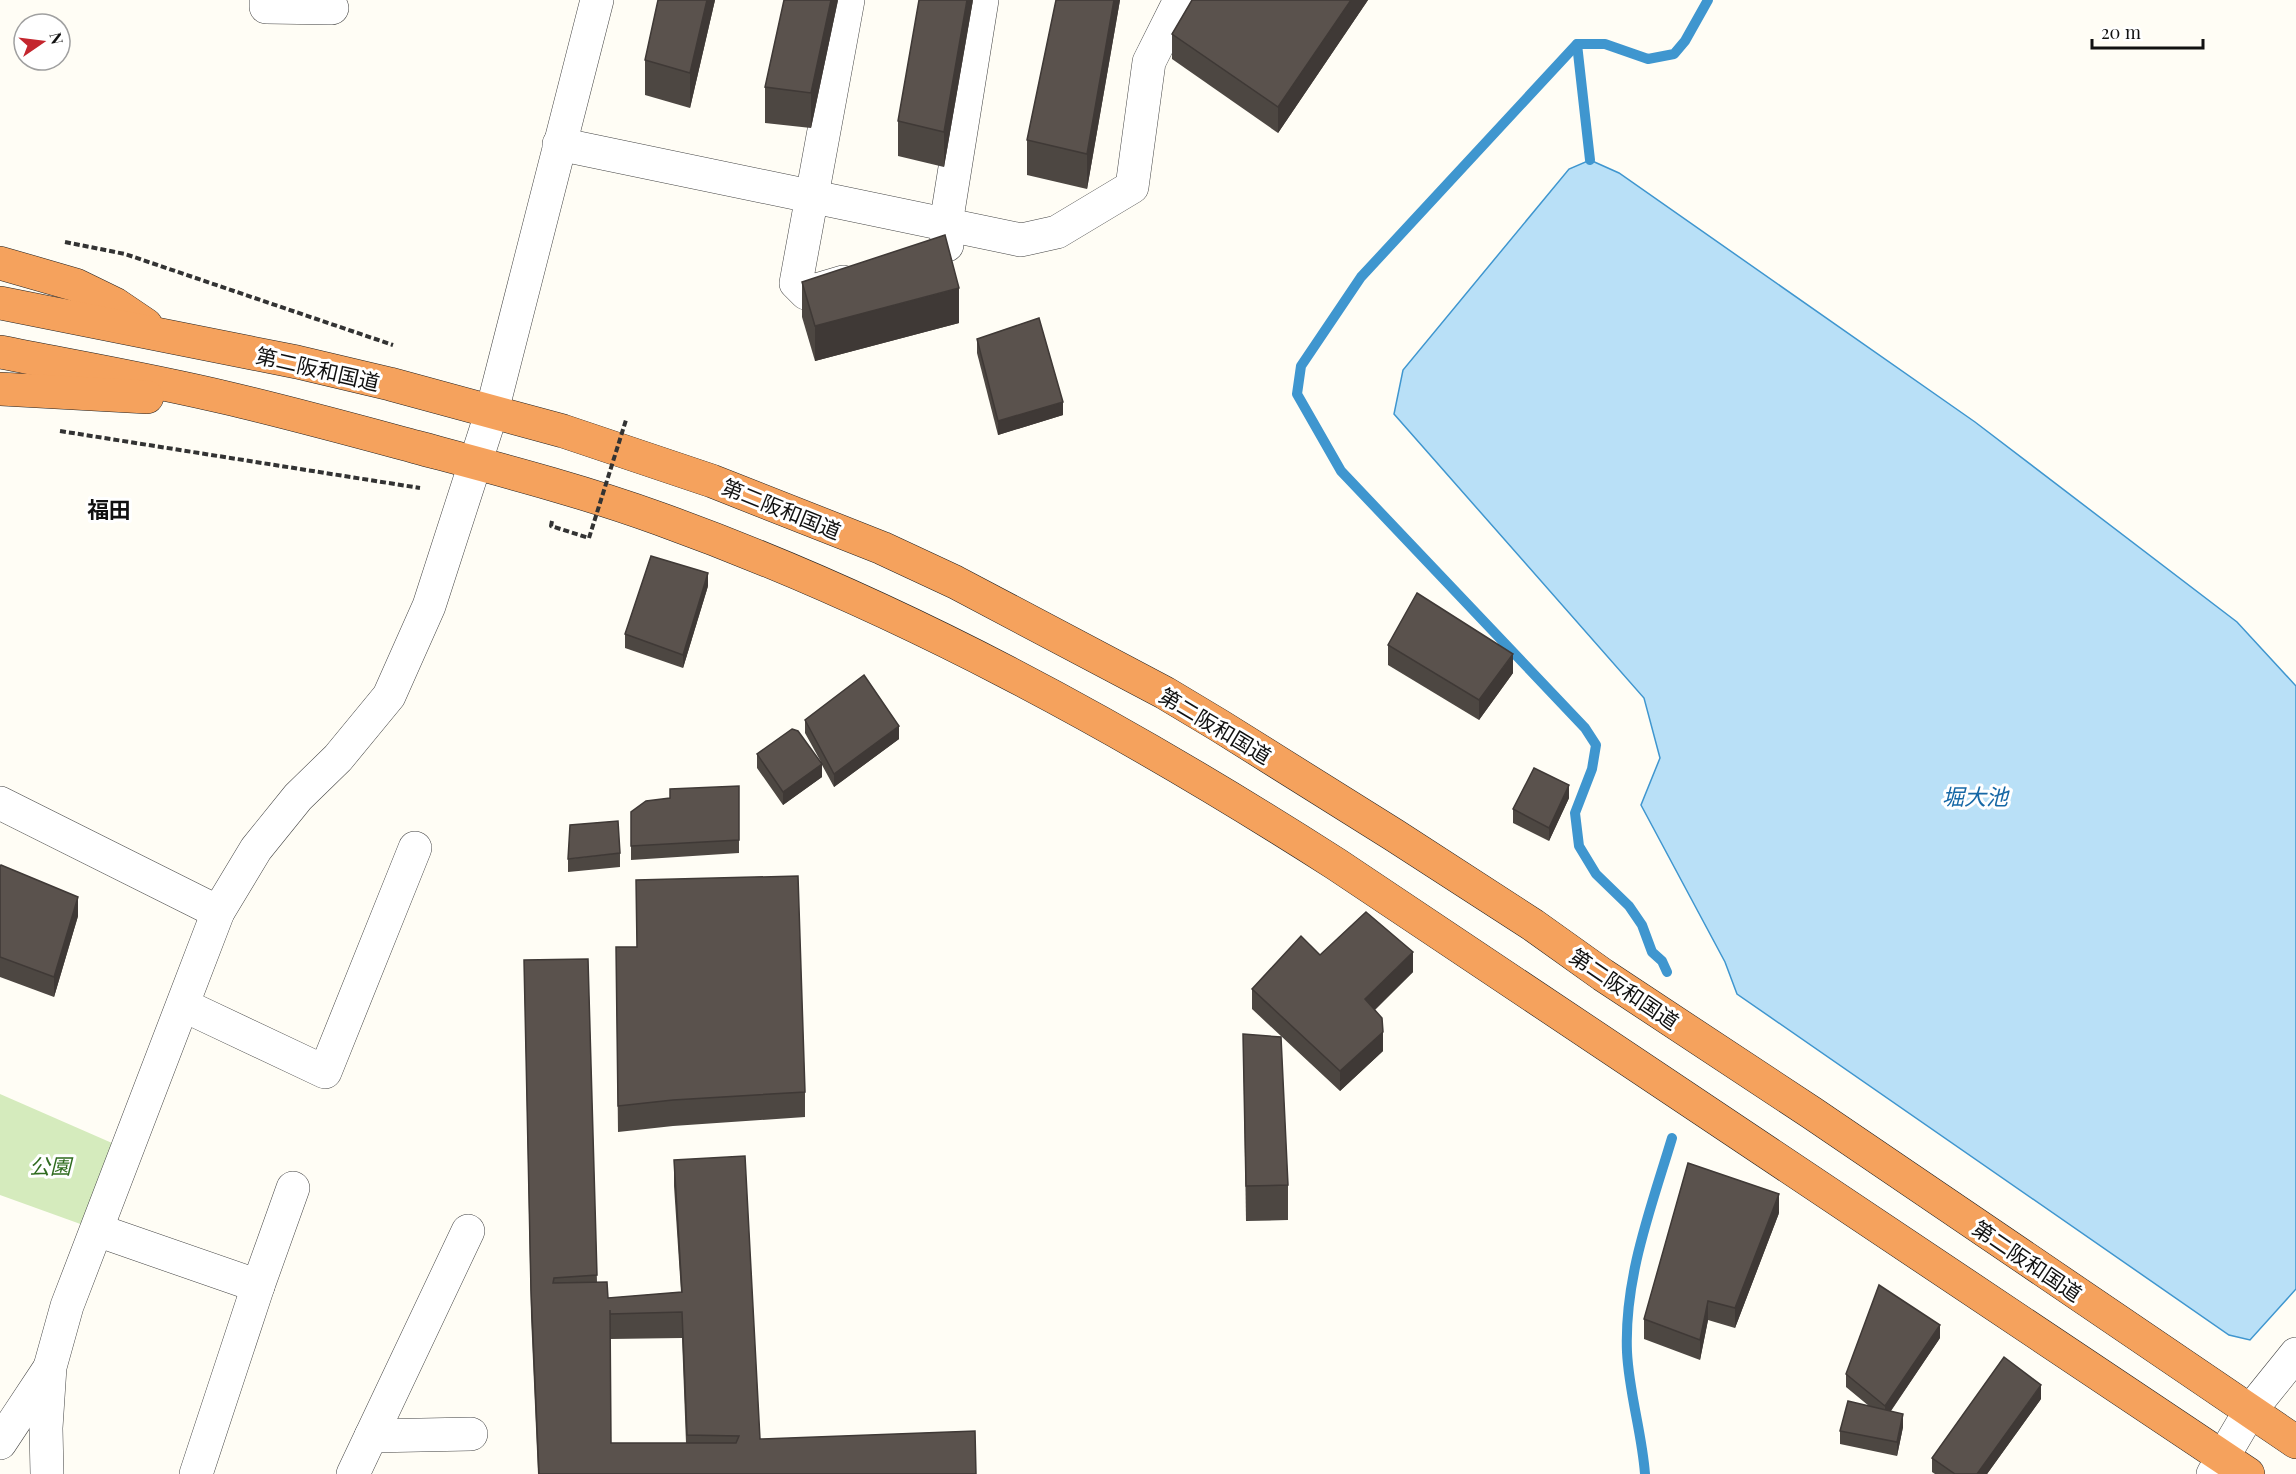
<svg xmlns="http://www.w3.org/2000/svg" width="2296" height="1474" viewBox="0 0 2296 1474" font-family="'Playfair Display','Noto Sans JP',serif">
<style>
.green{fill:#d5ebbd}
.water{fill:#b9e0f7;stroke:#3f96cf;stroke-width:1.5}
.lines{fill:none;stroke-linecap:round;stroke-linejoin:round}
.stream{stroke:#3f96cf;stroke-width:10}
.minor-casing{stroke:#444;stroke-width:34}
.highway-casing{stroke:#222;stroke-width:34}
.path{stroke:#333;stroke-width:4;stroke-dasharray:6 3;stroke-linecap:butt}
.minor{stroke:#fff;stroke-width:33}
.highway{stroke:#f5a25d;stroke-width:33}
.path-bridge{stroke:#333;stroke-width:4;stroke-dasharray:6 3;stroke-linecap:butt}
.wall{fill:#4d4742;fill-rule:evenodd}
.shaded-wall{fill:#3f3936}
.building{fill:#5a524d;stroke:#3f3936;stroke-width:1.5;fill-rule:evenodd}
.labels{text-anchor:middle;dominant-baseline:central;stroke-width:6;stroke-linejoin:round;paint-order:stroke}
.street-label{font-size:21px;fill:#111;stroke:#fff}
.park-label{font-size:21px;font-style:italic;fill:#2f6b1f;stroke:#fff}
.neighbourhood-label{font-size:22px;font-weight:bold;fill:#111;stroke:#fff}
.water-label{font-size:22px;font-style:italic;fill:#1768a6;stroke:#fff}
</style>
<rect width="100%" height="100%" fill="#fffdf5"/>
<polygon class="green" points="0,1094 128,1150 97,1230 0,1195"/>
<polygon class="water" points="1590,160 1619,173 1975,422 2237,622 2296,686 2296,1289 2250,1340 2229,1335 1737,994 1725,962 1641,805 1660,758 1644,698 1394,414 1403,370 1569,169"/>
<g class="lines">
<g class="stream">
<polyline points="1577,44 1361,277 1301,366 1297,394 1341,471 1585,728 1596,745 1592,769 1575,813 1579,846 1596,874 1629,906 1642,925 1652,952 1662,961 1667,972"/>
<polyline points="1590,160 1577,44 1605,44 1648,59 1674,54 1685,41 1708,0"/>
<path d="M1645,1474C1642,1433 1629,1393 1627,1352C1624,1278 1651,1208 1672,1138"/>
</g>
<defs>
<g id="minor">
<polyline points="266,0 266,7 332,8"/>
<polyline points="559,144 1021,240 1057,232 1132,187 1149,62 1180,0"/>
<polyline points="947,245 946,224 982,0"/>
<polyline points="843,282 806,293 796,283 848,0"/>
<polyline points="0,803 218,912"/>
<polyline points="183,1005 325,1072 415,848"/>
<polyline points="97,1230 258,1286"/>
<polyline points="371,1436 471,1434"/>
<polyline points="0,1443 49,1369"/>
<polyline points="47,1474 46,1428 50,1367 67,1306 218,912 256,849 298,797 338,758 389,696 429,606 492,411 597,0"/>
<polyline points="196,1474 258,1286 293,1188"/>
<polyline points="353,1474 468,1231"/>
<polyline points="2213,1474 2250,1411 2296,1354"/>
</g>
<g id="highway">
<polyline points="0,263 76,285 115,304 146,325"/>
<polyline points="0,303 297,362 390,384 563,431 712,481 882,548 955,582 1165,693 1220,726 1394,835 1533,925 1603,975 1812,1113 2296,1442"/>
<path d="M0,352C76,367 152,380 227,398C291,413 353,430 416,447C498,469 580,490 660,519C899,605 1122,727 1336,864L2248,1474"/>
<polyline points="0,389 147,397"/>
</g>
</defs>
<use href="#minor" class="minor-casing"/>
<use href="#highway" class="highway-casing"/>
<g class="path">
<polyline points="65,242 125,254 393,345"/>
<polyline points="60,431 420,488"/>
<polyline points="552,521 551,526 589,538"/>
</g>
<use href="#minor" class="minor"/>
<use href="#highway" class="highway"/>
<polyline class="path-bridge" points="589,538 626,420"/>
</g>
<g class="wall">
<polygon points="658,0 715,0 690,108 645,95 645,60"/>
<polygon points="838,0 811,128 765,123 765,87"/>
<polygon points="973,0 944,167 898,156 898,121"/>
<polygon points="1056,0 1120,0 1087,189 1027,175 1027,140"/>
<polygon points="1192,0 1368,0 1278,133 1172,59 1172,34"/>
<polygon points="802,282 959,323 815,361 802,317"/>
<polygon points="977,339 1063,415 998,435 977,353"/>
<polygon points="708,586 683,668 625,648 625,634"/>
<polygon points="1388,645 1513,673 1479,720 1388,665"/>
<polygon points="805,720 899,739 834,787 822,765 822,777 783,805 757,768 757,754 821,762 805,733"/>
<polygon points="739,786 739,853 631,860 631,812 670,798"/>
<polygon points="1569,798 1549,841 1513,823 1513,809"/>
<polygon points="620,853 620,867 568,872 568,859"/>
<polygon points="0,867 78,916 54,997 0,977"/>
<polygon points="636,880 805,1092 805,1117 673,1126 618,1132 616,947 637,947"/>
<polygon points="1320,955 1413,972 1375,1010 1383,1051 1340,1091 1252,1009 1252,989"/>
<path d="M588,959L597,1282L608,1298L681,1292L674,1186V1160L760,1439L976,1474H538L531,1316L524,960ZM682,1338L686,1443H611L610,1339Z"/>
<polygon points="1243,1034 1288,1185 1288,1220 1246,1221"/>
<polygon points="1779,1213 1735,1328 1708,1320 1700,1360 1644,1339 1644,1319"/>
<polygon points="1940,1338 1891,1411 1903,1427 1897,1456 1840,1444 1840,1431 1869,1406 1846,1387 1846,1374"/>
<polygon points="2041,1399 1987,1474 1935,1474 1932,1472 1932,1458"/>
</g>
<g class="shaded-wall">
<polygon points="707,0 715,0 690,108 690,73"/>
<polygon points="831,0 838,0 811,128 811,93"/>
<polygon points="967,0 973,0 944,167 944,132"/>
<polygon points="1114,0 1120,0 1087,189 1087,154"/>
<polygon points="1351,0 1368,0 1278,133 1278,107"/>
<polygon points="959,288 959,323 815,361 815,326"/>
<polygon points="1063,402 1063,415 998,435 998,421"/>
<polygon points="708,573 708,586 683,668 683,655"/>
<polygon points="1513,654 1513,673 1479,720 1479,700"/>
<polygon points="899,726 899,739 834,787 834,774"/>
<polygon points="822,764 822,777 783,805 783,792"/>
<polygon points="1569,785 1569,798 1549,841 1549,828"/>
<polygon points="78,897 78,916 54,997 54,977"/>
<polygon points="1413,952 1413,972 1365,1019 1365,999"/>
<polygon points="1383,1032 1383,1051 1340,1091 1340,1071"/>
<polygon points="1779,1194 1779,1213 1735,1328 1735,1308"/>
<polygon points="1708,1301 1708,1320 1700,1360 1700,1340"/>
<polygon points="1940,1325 1940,1338 1885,1419 1885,1406"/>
<polygon points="2041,1385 2041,1399 1987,1474 1977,1474"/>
<polygon points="1903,1414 1903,1427 1897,1456 1897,1442"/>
</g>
<g class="building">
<polygon points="658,0 707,0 690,73 645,60"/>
<polygon points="784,0 831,0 811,93 765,87"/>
<polygon points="919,0 967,0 944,132 898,121"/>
<polygon points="1056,0 1114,0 1087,154 1027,140"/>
<polygon points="1192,0 1351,0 1278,107 1172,34"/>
<polygon points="945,235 959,288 815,326 802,282"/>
<polygon points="1039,318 1063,402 998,421 977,339"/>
<polygon points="651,556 708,573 683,655 625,634"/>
<polygon points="1417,593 1513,654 1479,700 1388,645"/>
<polygon points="864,675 899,726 834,774 805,720"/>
<polygon points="792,729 798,731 822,764 783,792 757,754"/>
<polygon points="1534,768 1569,785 1549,828 1513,809"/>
<polygon points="739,786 739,840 631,846 631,812 646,801 670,798 670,789"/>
<polygon points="618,821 620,853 568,859 570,825"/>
<polygon points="1,865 78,897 54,977 0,957 0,867"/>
<polygon points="798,876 805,1092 673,1100 618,1106 616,947 637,947 636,880"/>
<polygon points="1366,912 1413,952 1365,999 1382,1018 1383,1032 1340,1071 1252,989 1301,936 1320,955"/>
<path d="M588,959L597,1275L554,1278L553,1283L607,1282L608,1298L682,1292L674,1160L745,1156L760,1439L975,1431L976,1474H539L531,1291L524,960ZM610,1310V1314L682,1312L687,1435L739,1436L736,1443H611Z"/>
<polygon points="1243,1034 1281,1037 1288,1185 1246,1186"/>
<polygon points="1688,1163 1779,1194 1735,1308 1708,1301 1700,1340 1644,1319"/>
<polygon points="1879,1285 1940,1325 1885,1406 1846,1374"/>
<polygon points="2004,1357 2041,1385 1977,1474 1955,1474 1932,1458"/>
<polygon points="1848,1401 1903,1414 1897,1442 1840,1431"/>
</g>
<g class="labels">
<g class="street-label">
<text transform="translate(318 368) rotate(13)">第二阪和国道</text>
<text transform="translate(782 508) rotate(22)">第二阪和国道</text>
<text transform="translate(1216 725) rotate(31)">第二阪和国道</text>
<text transform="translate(1625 988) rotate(34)">第二阪和国道</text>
<text transform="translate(2028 1260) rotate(34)">第二阪和国道</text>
</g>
<g class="park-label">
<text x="50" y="1165">公園</text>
</g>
<g class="neighbourhood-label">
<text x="109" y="509">福田</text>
</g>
<g class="water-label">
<text x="1975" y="796">堀大池</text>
</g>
</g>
<g transform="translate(42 42) rotate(76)"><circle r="28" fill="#ffffff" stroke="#a0a0a0" stroke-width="1.5"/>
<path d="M0-4.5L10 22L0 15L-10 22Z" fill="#c4262e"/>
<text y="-9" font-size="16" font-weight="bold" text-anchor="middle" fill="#111111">N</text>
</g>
<path d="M2092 39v9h111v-9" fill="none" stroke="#111111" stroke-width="3"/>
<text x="2101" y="39" font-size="18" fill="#111111" stroke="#ffffff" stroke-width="4.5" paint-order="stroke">20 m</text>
</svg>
